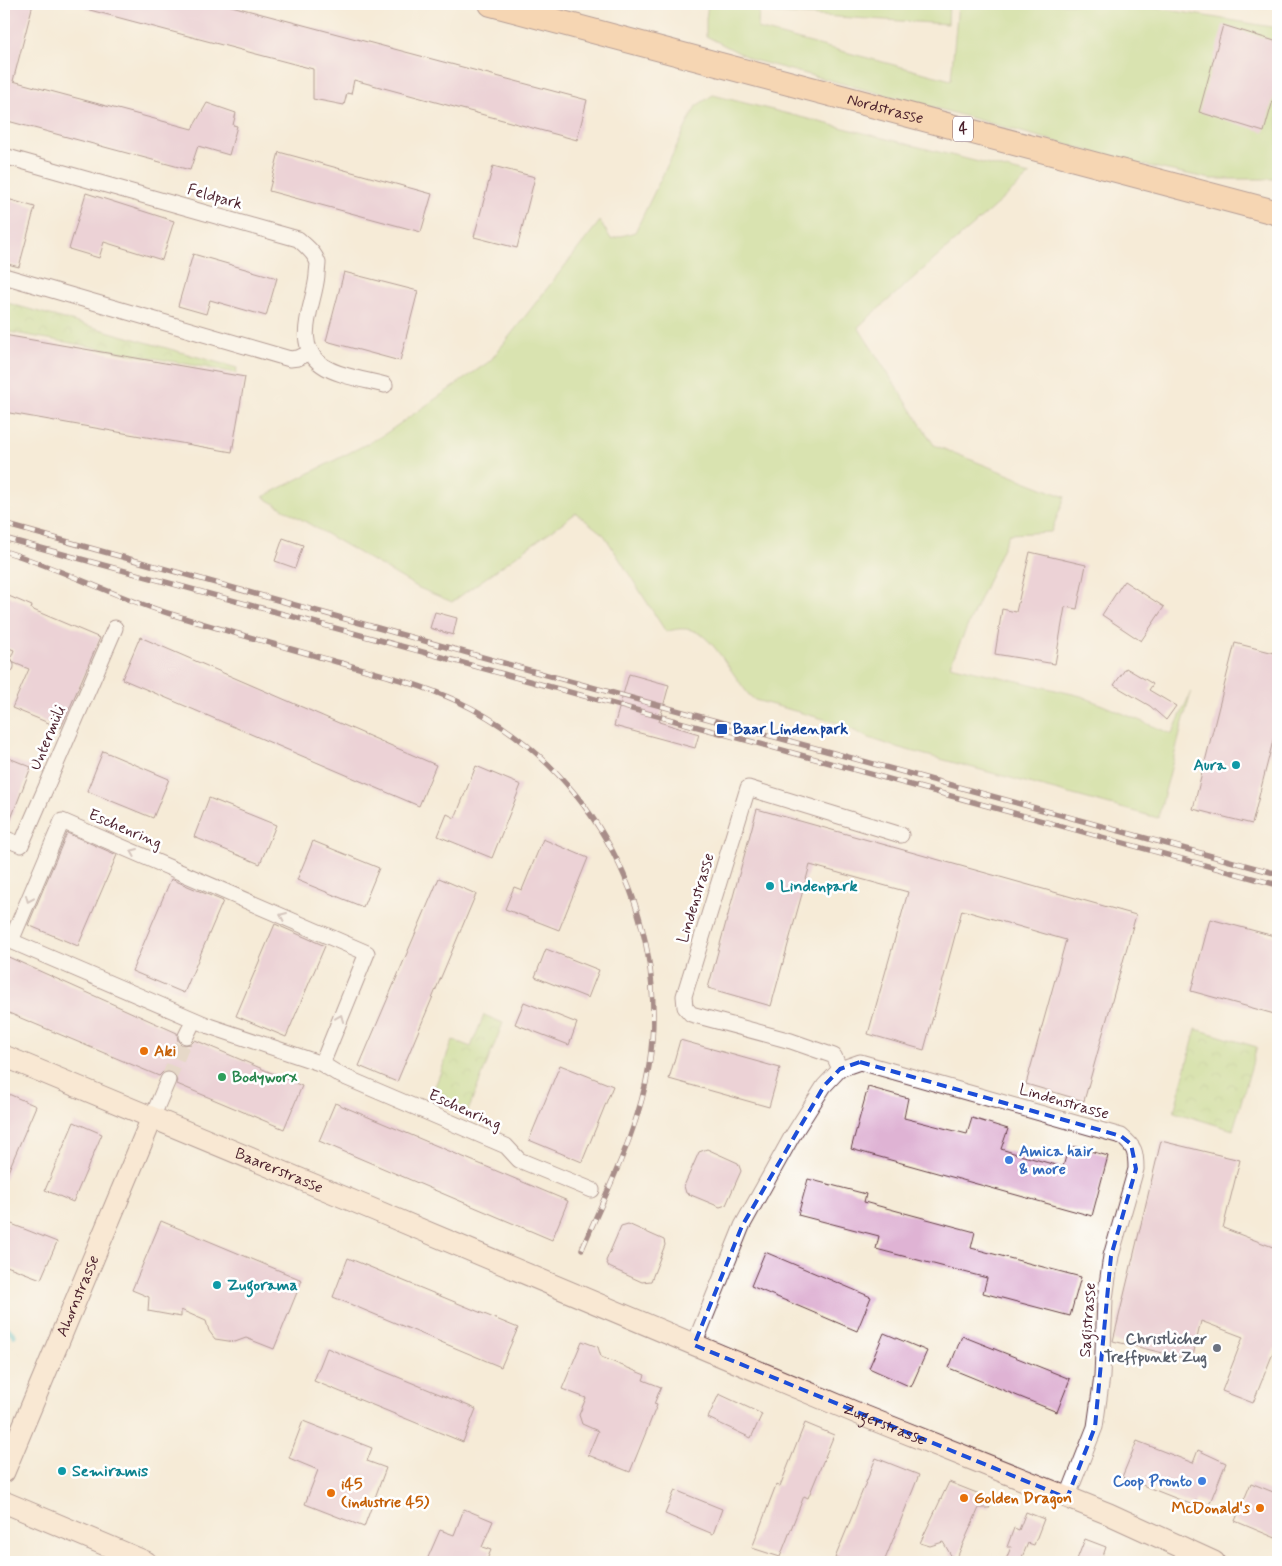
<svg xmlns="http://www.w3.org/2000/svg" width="1282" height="1566" viewBox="0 0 1282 1566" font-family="Mynerve,sans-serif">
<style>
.grass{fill:#b6d981;stroke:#807c56}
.park{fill:url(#park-crowns);stroke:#807c56}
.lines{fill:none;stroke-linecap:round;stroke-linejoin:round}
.stream{stroke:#55c2ce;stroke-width:5.5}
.building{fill:#dfb3d4}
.street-tunnel{stroke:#d3c2b5;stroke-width:15;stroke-dasharray:15 8;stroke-linecap:butt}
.street-casing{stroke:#643e45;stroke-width:17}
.secondary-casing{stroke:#643e45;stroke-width:23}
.primary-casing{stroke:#643e45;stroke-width:26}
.street{stroke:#fff;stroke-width:15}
.secondary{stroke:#fce5cf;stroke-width:21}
.primary{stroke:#f7bd88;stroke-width:24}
.rail-casing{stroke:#4a1f2b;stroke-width:5.5}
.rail{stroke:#fff;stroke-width:4;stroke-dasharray:11;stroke-linecap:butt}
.oneway{stroke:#ae9aa0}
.marked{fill:none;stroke:#1d4ed8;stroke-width:4;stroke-dasharray:10 6;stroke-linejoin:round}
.transit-dot{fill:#1a4fb4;stroke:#fff;stroke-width:2}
.culture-dot{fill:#0f9aa8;stroke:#fff;stroke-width:2}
.food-dot{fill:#e8710a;stroke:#fff;stroke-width:2}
.leisure-dot{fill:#2e9e5b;stroke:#fff;stroke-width:2}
.shop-dot{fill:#3f7fe0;stroke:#fff;stroke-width:2}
.worship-dot{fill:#6b7280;stroke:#fff;stroke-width:2}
.labels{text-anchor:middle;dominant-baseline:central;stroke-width:5;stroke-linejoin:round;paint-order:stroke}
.shield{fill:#fff;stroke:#80626b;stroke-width:1}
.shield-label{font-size:15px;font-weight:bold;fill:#4a1f2b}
.street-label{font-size:16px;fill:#4a1f2b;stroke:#fff}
.transit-label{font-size:16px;font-weight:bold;fill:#164399;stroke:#fff;text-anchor:start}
.culture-label{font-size:16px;font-weight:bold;fill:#0d838f;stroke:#fff;text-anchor:start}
.food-label{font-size:16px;font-weight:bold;fill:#c56008;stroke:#fff;text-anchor:start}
.leisure-label{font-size:16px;font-weight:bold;fill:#27864d;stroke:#fff;text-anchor:start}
.shop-label{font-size:16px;font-weight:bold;fill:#366cbe;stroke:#fff;text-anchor:start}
.worship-label{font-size:16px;font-weight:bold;fill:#5b616d;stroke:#fff;text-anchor:end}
</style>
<defs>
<pattern id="park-crowns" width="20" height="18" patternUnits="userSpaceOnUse" patternTransform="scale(1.25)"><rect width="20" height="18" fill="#b6d981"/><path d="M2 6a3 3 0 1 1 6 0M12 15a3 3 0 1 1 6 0" fill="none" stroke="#9eba70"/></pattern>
</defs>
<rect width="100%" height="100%" fill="#fff"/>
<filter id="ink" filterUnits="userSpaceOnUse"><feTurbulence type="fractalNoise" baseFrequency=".02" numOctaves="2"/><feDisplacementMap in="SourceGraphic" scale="10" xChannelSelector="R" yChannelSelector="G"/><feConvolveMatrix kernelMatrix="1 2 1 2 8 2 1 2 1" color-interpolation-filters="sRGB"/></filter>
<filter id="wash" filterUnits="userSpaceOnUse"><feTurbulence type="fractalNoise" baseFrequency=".0096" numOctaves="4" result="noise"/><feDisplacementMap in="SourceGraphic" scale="20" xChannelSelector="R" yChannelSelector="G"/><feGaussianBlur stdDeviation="1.12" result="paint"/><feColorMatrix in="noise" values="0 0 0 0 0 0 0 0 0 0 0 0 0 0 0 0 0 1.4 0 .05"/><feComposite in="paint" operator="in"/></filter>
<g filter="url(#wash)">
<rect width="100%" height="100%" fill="#f5ebd7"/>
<g class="grass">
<polygon points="708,4 759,4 758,29 951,80 958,4 1132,4 1278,28 1278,179 1211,179 1129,162 950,112 753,60 706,36 706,19"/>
<polygon points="775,4 949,4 948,24 774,13"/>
<path d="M713,95L1030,175L858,327L934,445L1065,497L1051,532L1009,534L950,665L1081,696L1172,734L1191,692L1158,818L896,747L869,738L838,723L755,700L749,695C741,685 734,674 726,663C710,640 696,621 666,632L604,535L576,513L452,602L419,588L263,497L382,436L490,361L600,221L611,239L635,232L696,106Z"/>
</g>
<g class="park">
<polygon points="4,302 237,368 236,373 4,331"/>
<polygon points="484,1015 503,1023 468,1111 431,1097 453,1040 471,1047"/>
<polygon points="1196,1029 1257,1047 1233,1130 1174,1112"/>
</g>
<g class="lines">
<polyline class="stream" points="4,1325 14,1335"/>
</g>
<g id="blocks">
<g class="building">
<polygon points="4,4 33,4 13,81 192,129 207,103 236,113 233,125 237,126 229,155 198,146 190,170 4,120"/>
<polygon points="86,4 224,4 587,100 577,140 354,80 351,94 347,93 344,105 313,99 313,69 86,9"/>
<polygon points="1223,25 1278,42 1278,83 1264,132 1199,112"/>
<polygon points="279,152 432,194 421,232 269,191"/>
<polygon points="493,166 535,177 517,248 474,237"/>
<polygon points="86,193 174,221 162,260 104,242 99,258 69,249"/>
<polygon points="4,198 35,207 19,267 4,263"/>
<polygon points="193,254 277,278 266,316 210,300 206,314 178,306"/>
<polygon points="344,272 418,291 400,361 326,341"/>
<polygon points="4,335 245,377 232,452 4,412"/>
<polygon points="283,538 303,545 295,568 275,561"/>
<polygon points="1030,552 1086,565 1077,609 1065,607 1055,664 995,654 1002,609 1016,612"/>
<polygon points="1124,581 1164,607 1141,641 1102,615"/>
<polygon points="4,594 32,606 31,609 100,638 61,728 12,708 29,669 14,663 11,658 14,650 4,646"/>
<polygon points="435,612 457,618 453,635 430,628"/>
<polygon points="140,637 436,765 419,806 122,679"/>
<polygon points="1235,643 1278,654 1278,721 1252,824 1193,809"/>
<polygon points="1126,668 1153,684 1149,690 1176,706 1166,720 1150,706 1114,685"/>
<polygon points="629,674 669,685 659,722 699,734 695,748 614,726"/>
<polygon points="103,751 169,779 153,818 87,791"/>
<polygon points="4,756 31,767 7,829 4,829"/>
<polygon points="476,766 521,785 492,858 438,836 447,814 455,818"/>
<polygon points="209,798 276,825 260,864 194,837"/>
<polygon points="757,809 1136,915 1084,1101 1026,1084 1066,940 962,910 924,1050 868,1034 908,892 810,865 771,1006 708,988"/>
<polygon points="67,833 117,855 78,946 28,925"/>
<polygon points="543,839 588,858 559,930 505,909 514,887 522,890"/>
<polygon points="313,841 379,868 363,907 297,880"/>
<polygon points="439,878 476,894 397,1082 359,1066"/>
<polygon points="171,879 223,901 184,993 132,971"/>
<polygon points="1210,919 1278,937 1278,1015 1191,991"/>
<polygon points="275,924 325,946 286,1037 236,1016"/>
<polygon points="546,949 599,970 588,998 535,977"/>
<polygon points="4,955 177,1033 178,1041 182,1045 191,1044 195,1040 302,1086 284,1129 177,1084 176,1075 171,1071 163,1072 159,1076 4,1011"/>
<polygon points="524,1002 577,1023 569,1045 515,1024"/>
<polygon points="680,1040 780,1068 769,1107 669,1079"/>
<polygon points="560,1065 613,1086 582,1162 529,1140"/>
<polygon points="868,1087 908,1098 904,1118 967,1134 972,1118 1008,1129 1001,1149 1020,1155 1063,1167 1069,1145 1108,1156 1092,1216 851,1149"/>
<polygon points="4,1092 36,1106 4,1181"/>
<polygon points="335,1103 568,1201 552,1240 319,1141"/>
<polygon points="74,1122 102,1134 73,1202 45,1190"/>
<polygon points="1161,1141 1240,1160 1223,1228 1278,1249 1278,1349 1275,1348 1253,1403 1222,1391 1243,1337 1201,1321 1192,1360 1113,1341"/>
<polygon points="707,1149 738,1163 741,1171 726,1205 720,1207 686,1193 684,1186 699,1152"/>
<polygon points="808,1179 866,1194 864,1202 975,1232 971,1248 1081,1277 1070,1316 983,1293 987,1278 876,1249 879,1236 798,1215"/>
<polygon points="4,1221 57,1242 41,1279 4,1265"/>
<polygon points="161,1221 302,1280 274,1349 246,1338 235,1342 215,1339 209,1331 206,1321 181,1310 181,1317 148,1311 149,1297 132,1290"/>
<polygon points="628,1224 664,1240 665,1245 651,1281 642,1282 609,1267 606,1261 621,1226"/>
<polygon points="765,1252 871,1297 857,1331 751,1286"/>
<polygon points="348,1258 518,1328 501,1367 333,1297"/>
<polygon points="884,1333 927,1351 911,1387 869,1368"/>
<polygon points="962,1336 1070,1379 1057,1412 949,1368"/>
<polygon points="582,1341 598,1347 601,1357 645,1375 643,1380 661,1387 654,1404 657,1405 630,1472 588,1455 598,1431 582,1424 579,1415 586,1398 562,1389"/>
<polygon points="327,1348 476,1409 463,1442 314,1381"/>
<polygon points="719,1394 762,1414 751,1438 708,1418"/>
<polygon points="303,1421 372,1448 367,1461 386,1468 364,1527 305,1504 318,1470 289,1458"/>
<polygon points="805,1423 834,1435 808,1498 804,1496 780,1557 752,1548 776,1485 780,1486"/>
<polygon points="1137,1441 1193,1463 1198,1450 1226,1463 1209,1505 1196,1500 1193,1505 1122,1477"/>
<polygon points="876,1458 919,1475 884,1562 846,1562 835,1558"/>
<polygon points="949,1482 982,1495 990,1508 979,1508 955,1562 943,1542 930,1546 920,1543"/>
<polygon points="1251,1483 1278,1494 1278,1539 1235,1521"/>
<polygon points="675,1490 722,1509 713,1534 665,1514"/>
<polygon points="464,1509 493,1521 482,1547 491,1550 486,1562 426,1562 440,1530 454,1535"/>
<polygon points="1026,1512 1044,1519 1034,1545 1028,1543 1020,1562 1005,1562 1011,1547 1007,1547 1014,1528 1019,1530"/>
<polygon points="1085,1539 1106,1547 1101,1562 1076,1562"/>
</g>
</g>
</g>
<g filter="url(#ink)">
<use href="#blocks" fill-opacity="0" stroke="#643e45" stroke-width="1"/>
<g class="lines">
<polyline class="street-tunnel" points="168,1080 186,1036"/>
<defs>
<g id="street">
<path d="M4,156L298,239C306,246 315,253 318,263C318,266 317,271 317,275C315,304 291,343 322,365C337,376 367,380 385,385"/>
<polyline points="4,276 290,359 298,358 311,352"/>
<polyline points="4,665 6,666"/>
<polyline points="4,838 21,845 115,628"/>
<polyline points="186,1036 194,1020"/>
<polyline points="322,1064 367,953 62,821 11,941 209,1026 322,1064 340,1075 506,1146 519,1160 592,1190"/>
<path d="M840,1069L860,1062L1121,1136C1135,1147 1136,1152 1136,1169L1111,1256L1105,1299L1102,1377L1095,1427L1067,1498"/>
<polyline points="152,1118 168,1080"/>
<polyline points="694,1345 742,1226 791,1138 824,1086 840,1069 834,1056 791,1041 691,1014 685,1007 684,996 748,788 901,835"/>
</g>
<g id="secondary">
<path id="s1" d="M4,1056L365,1206L864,1416L1109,1514L1214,1562"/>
<path id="s2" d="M4,1472L152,1118"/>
<polyline points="4,1502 146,1562"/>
</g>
<g id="primary">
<path id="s3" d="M491,4L1278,213"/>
</g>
</defs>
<use href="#street" class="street-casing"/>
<use href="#secondary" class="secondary-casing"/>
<use href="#primary" class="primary-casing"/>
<use href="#street" class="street"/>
<use href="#secondary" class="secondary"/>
<use href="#primary" class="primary"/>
<defs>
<g id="rail">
<polyline points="4,524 536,672 1278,874"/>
<polyline points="4,538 1278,885"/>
<path d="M7,552C64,570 117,598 174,615C229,632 285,647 341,663C380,674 420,684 457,701C594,765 672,918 649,1066C639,1130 607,1190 582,1249"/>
</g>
</defs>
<use href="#rail" class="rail-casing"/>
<use href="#rail" class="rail"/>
</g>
<defs><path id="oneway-chevron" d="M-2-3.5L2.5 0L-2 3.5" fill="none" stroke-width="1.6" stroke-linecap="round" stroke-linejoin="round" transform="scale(1.25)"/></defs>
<g class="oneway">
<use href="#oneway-chevron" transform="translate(134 852) rotate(-157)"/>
<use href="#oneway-chevron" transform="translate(29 899) rotate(113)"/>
<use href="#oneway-chevron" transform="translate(283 916) rotate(-157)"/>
<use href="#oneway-chevron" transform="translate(340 1018) rotate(-68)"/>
</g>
</g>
<path d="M0 0H1282V1566H0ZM860,1062L1121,1136L1131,1144L1136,1169L1111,1256L1095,1427L1067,1498L694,1345L742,1226L824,1086L840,1069Z" fill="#f5ebd7" fill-opacity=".55" fill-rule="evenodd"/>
<path class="marked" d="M860,1062L1121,1136L1131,1144L1136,1169L1111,1256L1095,1427L1067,1498L694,1345L742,1226L824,1086L840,1069Z"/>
<rect class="transit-dot" x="716" y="723" width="12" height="12" rx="2.5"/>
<g class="culture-dot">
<circle cx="1236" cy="765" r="5"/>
<circle cx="770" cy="886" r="5"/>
<circle cx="217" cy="1285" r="5"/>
<circle cx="62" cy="1471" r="5"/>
</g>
<g class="food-dot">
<circle cx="144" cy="1051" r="5"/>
<circle cx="331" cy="1493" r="5"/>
<circle cx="964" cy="1498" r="5"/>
<circle cx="1260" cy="1508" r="5"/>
</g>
<circle class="leisure-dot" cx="222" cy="1077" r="5"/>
<g class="shop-dot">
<circle cx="1009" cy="1160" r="5"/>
<circle cx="1202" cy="1481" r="5"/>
</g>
<circle class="worship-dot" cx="1217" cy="1348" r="5"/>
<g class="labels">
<rect class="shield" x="953" y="116.5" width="20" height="25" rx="4"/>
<g class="shield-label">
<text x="963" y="129">4</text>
</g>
<g class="street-label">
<text stroke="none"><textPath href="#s3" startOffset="408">Nordstrasse</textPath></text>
<text transform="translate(215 197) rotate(16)">Feldpark</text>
<text transform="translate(48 738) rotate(-67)">Untermüli</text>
<text transform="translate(125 829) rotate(23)">Eschenring</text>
<text transform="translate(696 898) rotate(-73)">Lindenstrasse</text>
<text transform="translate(1064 1102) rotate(16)">Lindenstrasse</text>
<text transform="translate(465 1110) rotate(24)">Eschenring</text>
<text stroke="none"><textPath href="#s1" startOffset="298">Baarerstrasse</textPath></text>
<text stroke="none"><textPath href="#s2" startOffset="191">Ahornstrasse</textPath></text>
<text transform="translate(1088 1320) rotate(-86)">Sagistrasse</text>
<text stroke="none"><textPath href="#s1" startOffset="954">Zugerstrasse</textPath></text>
</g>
<g class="transit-label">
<text x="733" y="729">Baar Lindenpark</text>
</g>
<g class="culture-label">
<text x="1226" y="765" text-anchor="end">Aura</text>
<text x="780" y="886">Lindenpark</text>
<text x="227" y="1285">Zugorama</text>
<text x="72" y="1471">Semiramis</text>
</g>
<g class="food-label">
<text x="154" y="1051">Aki</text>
<text x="341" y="1484">i45<tspan x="341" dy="18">(industrie 45)</tspan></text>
<text x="974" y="1498">Golden Dragon</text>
<text x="1250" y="1508" text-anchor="end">McDonald's</text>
</g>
<g class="leisure-label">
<text x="232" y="1077">Bodyworx</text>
</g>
<g class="shop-label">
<text x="1019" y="1151">Amica hair<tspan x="1019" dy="18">&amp; more</tspan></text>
<text x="1192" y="1481" text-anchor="end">Coop Pronto</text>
</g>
<g class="worship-label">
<text x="1207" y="1339">Christlicher<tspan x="1207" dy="18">Treffpunkt Zug</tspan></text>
</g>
</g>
<rect width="1282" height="1566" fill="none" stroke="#fff" stroke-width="20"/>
</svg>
